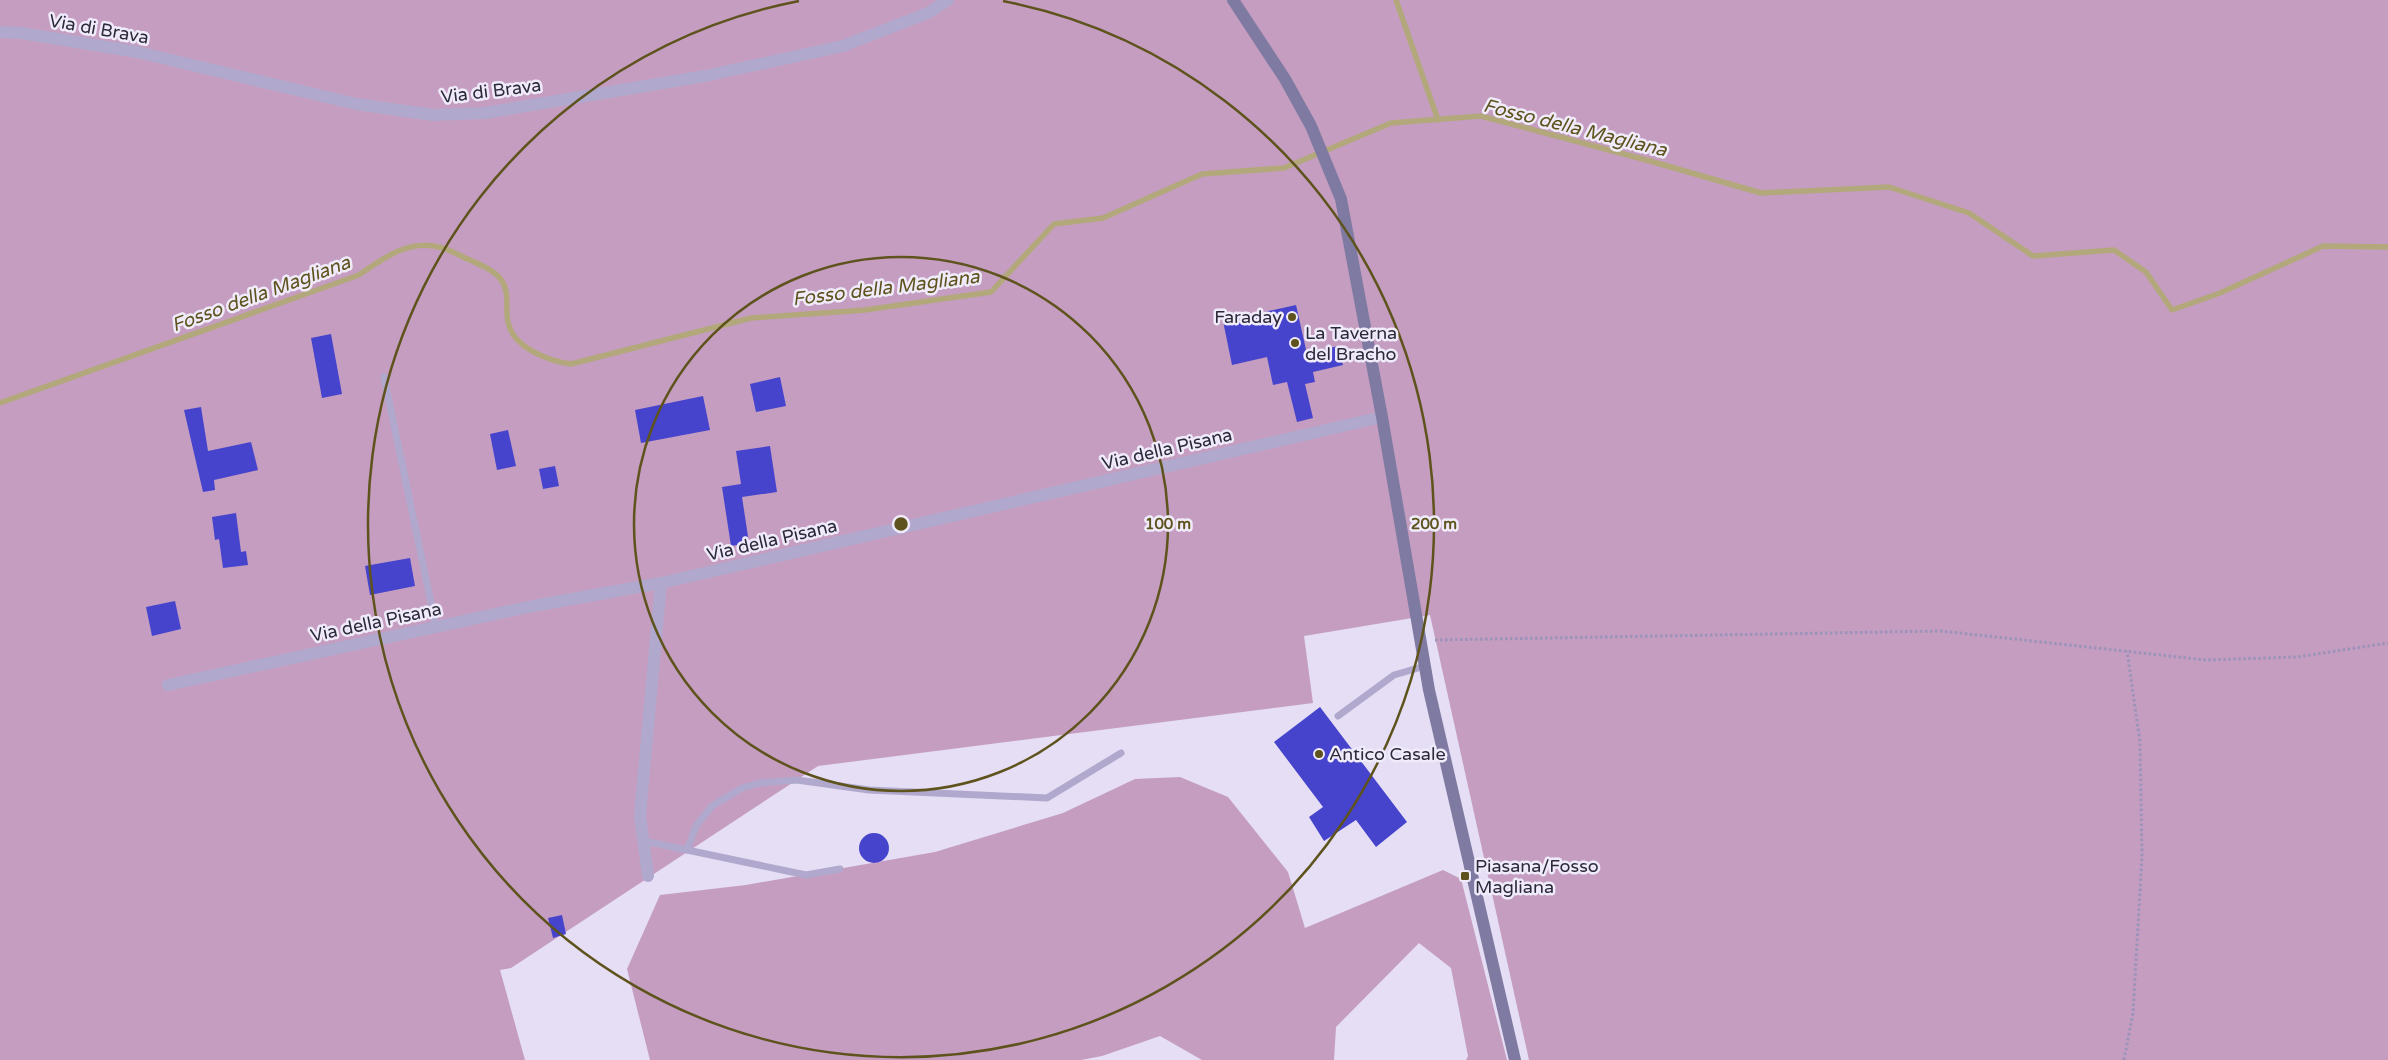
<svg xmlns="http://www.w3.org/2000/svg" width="2388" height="1060" viewBox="0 0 2388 1060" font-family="'Varela Round',sans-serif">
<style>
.green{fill:#c49dc0}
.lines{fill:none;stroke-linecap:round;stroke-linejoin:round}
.stream{stroke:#b3a87b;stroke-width:5.5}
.building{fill:#4644cc}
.path{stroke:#9b93b9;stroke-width:3;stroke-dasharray:2.5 2.5;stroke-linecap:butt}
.service{stroke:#b1a9cd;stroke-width:7}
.minor{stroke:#b1a9cd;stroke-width:12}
.tertiary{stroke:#b1a9cd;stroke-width:12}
.secondary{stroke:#7f7aa1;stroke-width:12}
.ring{fill:none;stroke:#5e531c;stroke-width:2.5}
.poi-dot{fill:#5e531c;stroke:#f0ebfb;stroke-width:2}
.labels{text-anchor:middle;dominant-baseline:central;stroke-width:5;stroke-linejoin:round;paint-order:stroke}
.street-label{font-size:18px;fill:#2b293a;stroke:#f0ebfb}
.poi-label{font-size:18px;fill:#2b293a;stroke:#f0ebfb;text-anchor:start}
.water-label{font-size:19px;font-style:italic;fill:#5e531c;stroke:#f0ebfb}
.centre{fill:#5e531c;stroke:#f0ebfb;stroke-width:2.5}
.ring-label{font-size:15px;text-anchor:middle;font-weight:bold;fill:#5e531c;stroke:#f0ebfb;stroke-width:5;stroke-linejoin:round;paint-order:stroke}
</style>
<rect width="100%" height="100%" fill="#e5def4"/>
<g class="green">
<polygon points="0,0 2388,0 2388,1060 1529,1060 1430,615 1304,636 1313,703 818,766 511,968 500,970 525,1060 0,1060"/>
<polygon points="1180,777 1228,797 1288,872 1305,928 1443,870 1461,879 1507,1060 1466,1060 1468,1056 1451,968 1419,943 1336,1027 1334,1060 1202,1060 1160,1036 1102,1056 1081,1060 650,1060 627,969 660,895 746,885 935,852 1063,813 1135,779"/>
</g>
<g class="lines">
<g class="stream">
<polyline points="1396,0 1438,120"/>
<path d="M0,403L359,275C382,259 408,239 439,247C449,249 460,256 470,260C481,265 496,271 502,281C510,293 505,309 508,322C513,348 549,361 571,364L751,318L865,310L991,292L1054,224L1103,218L1202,174L1284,168L1391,123L1481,116L1650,161L1761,193L1889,187L1969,213L2033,256L2114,250L2146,272L2172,310L2220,293L2323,246L2388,247"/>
</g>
</g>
<g class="building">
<polygon points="1296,305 1307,354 1338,346 1343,365 1313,372 1315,382 1305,384 1313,418 1297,422 1287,382 1273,385 1267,357 1232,365 1223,321"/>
<polygon points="331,334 342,394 322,398 311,338"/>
<polygon points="780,377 786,406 756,412 750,384"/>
<polygon points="703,396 710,430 641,443 635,410"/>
<polygon points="201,407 208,451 251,442 258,470 214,480 215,490 203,492 184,410"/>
<polygon points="508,430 516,466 497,470 490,434"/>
<polygon points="770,446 777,492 742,497 749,543 731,546 722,487 741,484 736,451"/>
<polygon points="555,466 559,486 543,489 539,469"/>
<polygon points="236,513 241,552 246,551 248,565 223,568 219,539 215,540 212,517"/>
<polygon points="410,558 415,586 370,595 365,566"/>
<polygon points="175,601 181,629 152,636 146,607"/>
<polygon points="1320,707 1407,822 1376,847 1356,820 1324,841 1309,817 1323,807 1274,742"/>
<circle cx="874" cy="848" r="15"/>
<polygon points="562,915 566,934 553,938 548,918"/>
</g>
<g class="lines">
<g class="path">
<polyline points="1435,640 1941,631 2206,660 2297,657 2388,643"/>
<polyline points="2124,1060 2133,1013 2142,856 2140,742 2127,651"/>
</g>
<g class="service">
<polyline points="384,377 436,627"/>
<polyline points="1338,716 1394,675 1425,666"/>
<polyline points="644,841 806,875 840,869"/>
<polyline points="687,850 696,826 712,806 742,788 760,783 797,780 869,790 1047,798 1121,753"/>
</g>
<g class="minor">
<polyline points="168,685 533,606 661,583 1382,417"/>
<polyline points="648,876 640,815 661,583"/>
</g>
<polyline class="tertiary" points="0,32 21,33 137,52 356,104 433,115 485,113 705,76 843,46 928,13 948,0"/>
<polyline class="secondary" points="1233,0 1285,79 1311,126 1341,199 1382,417 1429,690 1515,1060"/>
</g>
<g class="ring">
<circle cx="901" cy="524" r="267"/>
<path d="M1003 1A533 533 0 1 1 799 1"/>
</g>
<g class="poi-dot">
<circle cx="1292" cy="317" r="5"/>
<circle cx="1295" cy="343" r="5"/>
<circle cx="1319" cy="754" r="5"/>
<rect x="1460" y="871" width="10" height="10" rx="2.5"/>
</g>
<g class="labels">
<g class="street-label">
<text transform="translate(99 29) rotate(10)">Via di Brava</text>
<text transform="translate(491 91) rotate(-7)">Via di Brava</text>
<text transform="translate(1167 449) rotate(-13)">Via della Pisana</text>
<text transform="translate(772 540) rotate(-13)">Via della Pisana</text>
<text transform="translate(376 622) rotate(-12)">Via della Pisana</text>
</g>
<g class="poi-label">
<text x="1282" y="317" text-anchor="end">Faraday</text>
<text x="1305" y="333">La Taverna<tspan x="1305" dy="21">del Bracho</tspan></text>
<text x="1329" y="754">Antico Casale</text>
<text x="1475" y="866">Piasana/Fosso<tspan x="1475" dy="21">Magliana</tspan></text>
</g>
<g class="water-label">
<text transform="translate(1575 128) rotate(14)">Fosso della Magliana</text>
<text transform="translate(886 288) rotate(-7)">Fosso della Magliana</text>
<text transform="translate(261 294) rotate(-20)">Fosso della Magliana</text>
</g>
</g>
<circle cx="901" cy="524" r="8" class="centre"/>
<g class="ring-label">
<text x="1168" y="529">100 m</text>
<text x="1434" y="529">200 m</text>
</g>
</svg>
